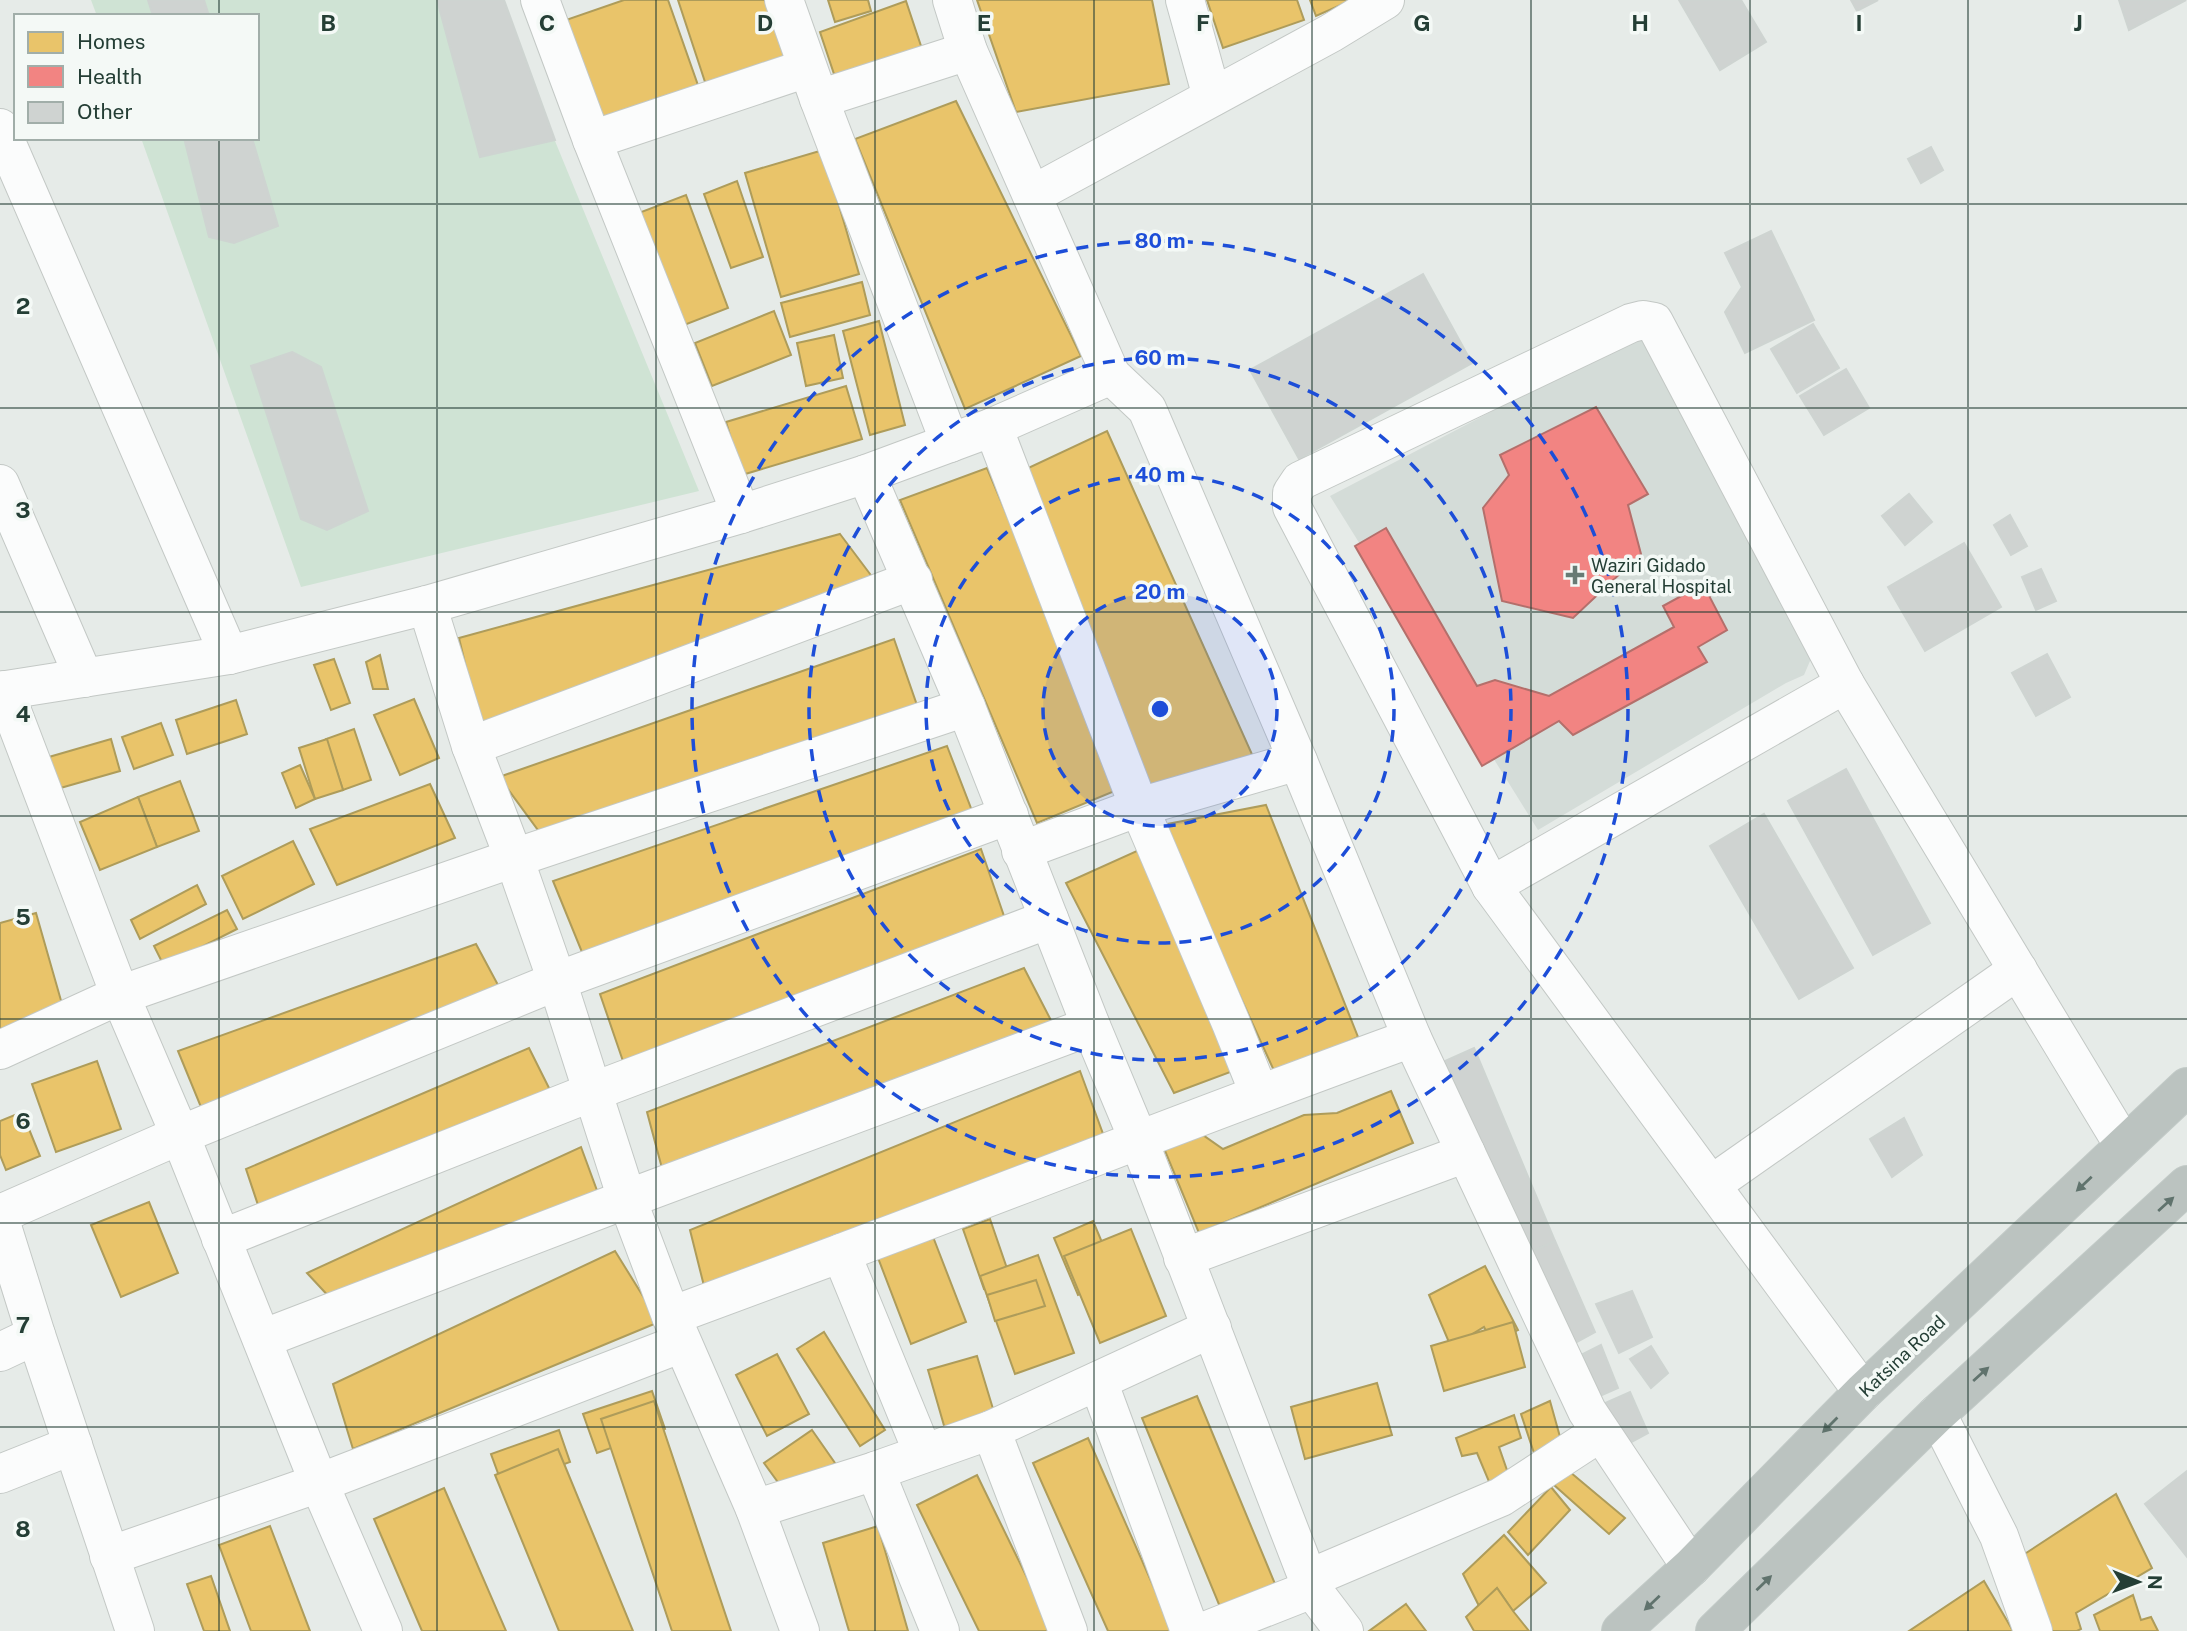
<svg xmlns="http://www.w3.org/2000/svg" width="2187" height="1631" viewBox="0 0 2187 1631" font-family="'Public Sans',sans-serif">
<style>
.built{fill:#d4dcd8}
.green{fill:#cfe3d4}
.homes{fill:#e9c46a;stroke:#ae9c5a;stroke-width:2}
.health{fill:#f28482;stroke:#b46f6b;stroke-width:2}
.building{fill:#cfd3d1;stroke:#ced4d1;stroke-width:2}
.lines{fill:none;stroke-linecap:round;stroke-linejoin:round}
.minor-casing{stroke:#c3c8c5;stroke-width:40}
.highway-casing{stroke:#c2cac7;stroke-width:40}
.minor{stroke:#fbfcfc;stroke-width:38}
.highway{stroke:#bbc3c0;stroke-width:38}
.oneway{fill:#60736d}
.grid{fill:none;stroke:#243e35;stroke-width:2;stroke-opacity:0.55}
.ring{fill:none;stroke:#1d4ed8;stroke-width:3.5;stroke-dasharray:12 9}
.poi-dot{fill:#687b74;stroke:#f4f9f6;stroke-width:2.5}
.labels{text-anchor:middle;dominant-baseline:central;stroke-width:7;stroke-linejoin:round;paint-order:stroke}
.poi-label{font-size:18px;fill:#243e35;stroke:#f4f9f6;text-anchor:start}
.street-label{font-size:18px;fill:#243e35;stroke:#f4f9f6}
.grid-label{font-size:23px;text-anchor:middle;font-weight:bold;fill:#243e35;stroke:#f4f9f6;stroke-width:7;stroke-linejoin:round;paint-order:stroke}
.centre{fill:#1d4ed8;stroke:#f4f9f6;stroke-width:3.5}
.ring-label{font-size:21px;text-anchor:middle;font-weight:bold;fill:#1d4ed8;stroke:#f4f9f6;stroke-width:7;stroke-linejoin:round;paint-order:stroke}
</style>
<rect width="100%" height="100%" fill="#e6ebe8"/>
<polygon class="built" points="1640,334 1813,654 1804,675 1786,683 1538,830 1330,496"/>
<polygon class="green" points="91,0 497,0 699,491 301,587 141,138 257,138 257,16 97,16"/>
<g class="homes">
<polygon points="624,0 668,0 700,91 599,126 563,21"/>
<polygon points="678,0 765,0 787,64 708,91"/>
<polygon points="828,0 868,0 871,11 835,22"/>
<polygon points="977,0 1152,0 1169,84 1016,112"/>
<polygon points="1207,0 1297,0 1304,20 1223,48"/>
<polygon points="1310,0 1352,0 1316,16"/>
<polygon points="906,1 925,58 839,89 820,32"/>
<polygon points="956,101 1081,356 965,409 855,139"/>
<polygon points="823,150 859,274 781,297 745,173"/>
<polygon points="737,181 763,257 731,268 704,194"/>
<polygon points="686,195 728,308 679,327 636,214"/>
<polygon points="862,282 870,315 790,337 781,303"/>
<polygon points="774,311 791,355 712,386 695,343"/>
<polygon points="879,321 905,425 870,435 843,331"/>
<polygon points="834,335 843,378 806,386 797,343"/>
<polygon points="846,386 862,439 742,475 726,422"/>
<polygon points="1107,431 1259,770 1147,790 1024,470"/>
<polygon points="987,468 1122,788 1037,823 900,500"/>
<polygon points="840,534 873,578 480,727 459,638"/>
<polygon points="894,639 919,711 546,841 499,777"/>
<polygon points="380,655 388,689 373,689 366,662"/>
<polygon points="334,659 350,703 331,710 314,665"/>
<polygon points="414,699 439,758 400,775 374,715"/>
<polygon points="236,700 247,734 187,754 176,720"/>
<polygon points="161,723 173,755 134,769 122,737"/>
<polygon points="354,729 371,780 343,790 326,739"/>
<polygon points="111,739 120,771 43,793 35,761"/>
<polygon points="327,739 343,790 315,799 299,748"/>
<polygon points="947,746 974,816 586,962 553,881"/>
<polygon points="300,765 315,799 296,808 282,773"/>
<polygon points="180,781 199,831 157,847 138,797"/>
<polygon points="430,784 455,838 337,885 310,829"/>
<polygon points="138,797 157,847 100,870 80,822"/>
<polygon points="1266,805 1358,1037 1276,1075 1162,825"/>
<polygon points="293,841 314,884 243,919 222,876"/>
<polygon points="981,849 1005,919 625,1067 600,994"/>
<polygon points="1139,850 1233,1071 1174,1093 1066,883"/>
<polygon points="197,885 206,904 140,939 131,920"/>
<polygon points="227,910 237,929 164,966 154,946"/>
<polygon points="36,913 64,1011 0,1029 0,923"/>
<polygon points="476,944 498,985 203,1112 178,1051"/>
<polygon points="1024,968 1057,1032 663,1172 647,1112"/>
<polygon points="529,1048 553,1096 261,1214 246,1169"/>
<polygon points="97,1061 121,1129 56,1152 32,1084"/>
<polygon points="1080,1071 1106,1142 708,1302 690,1230"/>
<polygon points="1391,1091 1413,1143 1199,1233 1163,1146 1197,1131 1223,1149 1304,1115 1337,1113"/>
<polygon points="22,1112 40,1156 6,1170 0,1155 0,1121"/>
<polygon points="581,1147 599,1196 333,1301 307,1273"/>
<polygon points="149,1202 178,1273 121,1297 91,1225"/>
<polygon points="990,1219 1011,1280 984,1289 963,1229"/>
<polygon points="1093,1221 1117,1278 1078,1295 1054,1238"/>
<polygon points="930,1229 966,1322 911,1344 875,1250"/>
<polygon points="1131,1229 1166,1316 1100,1343 1064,1256"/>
<polygon points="615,1251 659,1322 353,1449 333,1384"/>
<polygon points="1038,1255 1074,1353 1015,1374 980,1276"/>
<polygon points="1485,1266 1518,1330 1492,1342 1484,1327 1451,1347 1429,1295"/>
<polygon points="1036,1280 1045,1306 995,1321 987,1295"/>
<polygon points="1513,1322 1525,1367 1444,1391 1431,1346"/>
<polygon points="824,1332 885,1430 860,1446 797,1349"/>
<polygon points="777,1354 809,1414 767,1436 736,1375"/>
<polygon points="977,1356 997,1422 947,1436 928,1370"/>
<polygon points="1377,1383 1392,1435 1305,1459 1291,1407"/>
<polygon points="652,1391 665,1429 597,1453 583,1414"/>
<polygon points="1197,1396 1280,1596 1225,1619 1142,1418"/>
<polygon points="654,1401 731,1631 672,1631 601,1419"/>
<polygon points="1550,1401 1562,1444 1536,1459 1521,1414"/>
<polygon points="1514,1415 1521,1438 1499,1447 1509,1476 1490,1484 1477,1453 1462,1456 1456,1438"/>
<polygon points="559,1430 570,1462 503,1487 491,1454"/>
<polygon points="812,1430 835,1463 788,1496 764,1463"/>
<polygon points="1088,1438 1173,1631 1108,1631 1033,1463"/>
<polygon points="558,1449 633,1631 559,1631 495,1475"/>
<polygon points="1570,1472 1625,1518 1609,1534 1554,1485"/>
<polygon points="977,1475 1053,1631 979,1631 917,1505"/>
<polygon points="1551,1487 1570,1510 1528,1555 1508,1532"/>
<polygon points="444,1488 506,1631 422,1631 374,1519"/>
<polygon points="2116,1494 2152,1568 2076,1613 2081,1629 2077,1631 2033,1631 2017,1559"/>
<polygon points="270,1526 310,1631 251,1631 219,1545"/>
<polygon points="878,1526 908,1631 849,1631 823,1543"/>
<polygon points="1504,1535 1546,1583 1513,1611 1497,1588 1479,1606 1463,1574"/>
<polygon points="211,1576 230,1631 204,1631 187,1584"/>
<polygon points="1984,1581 2013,1631 1909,1631"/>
<polygon points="1497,1588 1513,1611 1529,1631 1474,1631 1466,1617"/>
<polygon points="2133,1595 2141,1620 2151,1617 2158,1631 2100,1631 2094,1615"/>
<polygon points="1406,1604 1426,1631 1369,1631"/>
</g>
<g class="health">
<polygon points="1596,407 1648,494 1628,505 1641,554 1573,618 1502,601 1483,508 1509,475 1500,455"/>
<polygon points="1386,528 1477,686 1495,680 1549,696 1674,627 1663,606 1703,584 1727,630 1698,647 1707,662 1573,735 1559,721 1482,766 1355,546"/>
</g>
<g class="building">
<polygon points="148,0 204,0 209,16 153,16"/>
<polygon points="437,0 504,0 555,140 480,157"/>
<polygon points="1679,0 1741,0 1766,42 1720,70"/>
<polygon points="1851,0 1878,0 1857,11"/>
<polygon points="2119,0 2186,0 2129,30"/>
<polygon points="184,138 252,138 278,226 234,243 209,237"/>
<polygon points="1931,147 1943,170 1921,183 1908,159"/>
<polygon points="1771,231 1814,320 1745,353 1725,312 1742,287 1725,253"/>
<polygon points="1423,274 1472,363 1299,459 1250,370"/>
<polygon points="1813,324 1839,368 1797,393 1771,349"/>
<polygon points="292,352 321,367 368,511 327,530 301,519 251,366"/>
<polygon points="1846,369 1869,408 1824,435 1800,396"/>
<polygon points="1909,494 1932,522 1905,545 1882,516"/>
<polygon points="2010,515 2027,546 2011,555 1994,525"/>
<polygon points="1964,543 2001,607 1925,651 1888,587"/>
<polygon points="2041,569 2056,601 2036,610 2022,577"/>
<polygon points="2047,654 2070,697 2036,716 2012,673"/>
<polygon points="1846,769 1930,923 1873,955 1788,801"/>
<polygon points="1764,814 1853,968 1799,999 1710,846"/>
<polygon points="1474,1048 1555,1241 1529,1253 1445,1061"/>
<polygon points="1904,1118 1922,1155 1892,1177 1870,1139"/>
<polygon points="1555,1241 1595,1332 1573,1344 1529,1253"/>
<polygon points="1632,1291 1652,1337 1619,1353 1596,1304"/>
<polygon points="1601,1345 1618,1388 1600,1396 1583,1354"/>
<polygon points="1651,1346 1668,1373 1651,1388 1630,1359"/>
<polygon points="1630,1392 1648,1433 1622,1447 1603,1404"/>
<polygon points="2187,1471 2187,1557 2145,1504"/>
</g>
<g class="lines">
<defs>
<g id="minor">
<polyline points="540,0 592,140 741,514"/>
<polyline points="784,0 819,99 950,443"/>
<polyline points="952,0 968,51 1111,375 1147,409 1298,761 1412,1038 1587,1411 1691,1567"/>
<polyline points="1185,0 1212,97"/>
<polyline points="819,99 968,51"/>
<polyline points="0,128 229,655"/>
<polyline points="592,140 807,68"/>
<polyline points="1032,195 1331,33 1385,0"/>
<polyline points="993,427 1139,807 1231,1023 1259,1093"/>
<polyline points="866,474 966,707 1091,1026 1139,1141 1312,1589 1344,1631"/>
<polyline points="0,484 84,678"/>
<polyline points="427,605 471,746 514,858 557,981 627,1199 671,1316 755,1509 800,1631"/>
<polyline points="4,690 120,995 180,1135 319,1483 383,1631"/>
<polyline points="0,691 229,655 427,605 741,514 866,474 993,427 1111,375"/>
<polyline points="471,746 913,580"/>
<polyline points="1021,851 1139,807 1298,761"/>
<polyline points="1491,886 1845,684"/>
<polyline points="0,1050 120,995 514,858 966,707"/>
<polyline points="1711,1185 2018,970"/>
<polyline points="0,1214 180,1135 557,981 1009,815"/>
<polyline points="0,1220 36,1335 135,1631"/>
<polyline points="221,1239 592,1092 1049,919"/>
<path d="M841,1253C1032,1182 1221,1107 1412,1038"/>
<polyline points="1183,1258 1466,1153"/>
<polyline points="671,1316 841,1253 923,1453"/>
<polyline points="262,1339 627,1199 1091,1026"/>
<polyline points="0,1352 36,1335"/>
<polyline points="1098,1381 1190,1631"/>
<polyline points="1863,1392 1491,886 1292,507 1292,493 1300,481 1631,323 1643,320 1654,322 1845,684 2124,1146"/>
<polyline points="1937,1414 1999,1536 2033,1631"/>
<polyline points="991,1430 1068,1631"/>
<polyline points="875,1471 940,1631"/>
<polyline points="0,1474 73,1445"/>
<polyline points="755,1509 875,1471 991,1430 1212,1328"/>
<polyline points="109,1556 319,1483 682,1343"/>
<polyline points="1308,1579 1501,1497 1599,1433"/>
<polyline points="1205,1631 1312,1589"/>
</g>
<g id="highway">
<polyline points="1621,1631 1691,1567 1863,1392 2187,1087"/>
<polyline points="1715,1631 1937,1414 2187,1185"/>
</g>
</defs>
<use href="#minor" class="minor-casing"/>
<use href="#highway" class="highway-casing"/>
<use href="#minor" class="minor"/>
<use href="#highway" class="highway"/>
</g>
<defs><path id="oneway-solid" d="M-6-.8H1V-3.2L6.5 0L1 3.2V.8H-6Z" transform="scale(1.75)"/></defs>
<g class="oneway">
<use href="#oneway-solid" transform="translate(2084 1184) rotate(137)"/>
<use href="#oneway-solid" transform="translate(2166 1204) rotate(-42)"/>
<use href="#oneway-solid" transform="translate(1981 1374) rotate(-42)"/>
<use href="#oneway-solid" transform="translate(1830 1425) rotate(135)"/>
<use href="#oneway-solid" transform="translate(1764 1583) rotate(-44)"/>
<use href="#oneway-solid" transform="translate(1652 1603) rotate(137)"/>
</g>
<path class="grid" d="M219,0V16M437,0V1631M656,0V1631M875,0V1631M1094,0V1631M1312,0V1631M1531,0V1631M1750,0V1631M1968,0V1631M219,138V1631M0,204H2187M0,408H2187M0,612H2187M0,816H2187M0,1019H2187M0,1223H2187M0,1427H2187"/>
<circle cx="1160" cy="709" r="117" fill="#1d4ed8" fill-opacity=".12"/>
<g class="ring">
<circle cx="1160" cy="709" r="117"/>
<circle cx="1160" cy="709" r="234"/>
<circle cx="1160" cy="709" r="351"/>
<circle cx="1160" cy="709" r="468"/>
</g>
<path class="poi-dot" d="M1571.5 564.5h7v7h7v7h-7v7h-7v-7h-7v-7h7z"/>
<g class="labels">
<g class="poi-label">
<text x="1591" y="565">Waziri Gidado<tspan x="1591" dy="21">General Hospital</tspan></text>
</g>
<g class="street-label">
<text transform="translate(1902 1356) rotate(-43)">Katsina Road</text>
</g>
</g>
<g class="grid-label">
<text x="328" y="31">B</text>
<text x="547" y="31">C</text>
<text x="765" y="31">D</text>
<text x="984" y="31">E</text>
<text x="1203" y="31">F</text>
<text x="1422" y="31">G</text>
<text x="1640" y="31">H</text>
<text x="1859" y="31">I</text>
<text x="2078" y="31">J</text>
<text x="23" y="314">2</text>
<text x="23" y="518">3</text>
<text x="23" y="722">4</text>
<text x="23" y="925">5</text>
<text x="23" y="1129">6</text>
<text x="23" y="1333">7</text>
<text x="23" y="1537">8</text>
</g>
<circle cx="1160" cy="709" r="10" class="centre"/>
<g class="ring-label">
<text x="1160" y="248">80 m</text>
<text x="1160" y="365">60 m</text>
<text x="1160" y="482">40 m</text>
<text x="1160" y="599">20 m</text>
</g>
<rect x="14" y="14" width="245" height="126" fill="#f4f9f6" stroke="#a1aea9" stroke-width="2"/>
<rect x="28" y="32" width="35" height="21" fill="#e9c46a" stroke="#a1aea9" stroke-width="2"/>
<text x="77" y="49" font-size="21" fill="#243e35">Homes</text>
<rect x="28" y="66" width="35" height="21" fill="#f28482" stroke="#a1aea9" stroke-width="2"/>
<text x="77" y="84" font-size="21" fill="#243e35">Health</text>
<rect x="28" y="102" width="35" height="21" fill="#cfd3d1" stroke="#a1aea9" stroke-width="2"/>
<text x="77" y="119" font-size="21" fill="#243e35">Other</text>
<g transform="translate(2138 1582) rotate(91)" stroke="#f4f9f6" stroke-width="5" paint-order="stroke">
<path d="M0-5L12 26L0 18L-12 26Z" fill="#243e35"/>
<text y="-10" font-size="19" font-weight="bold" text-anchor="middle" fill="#243e35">N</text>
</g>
</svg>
